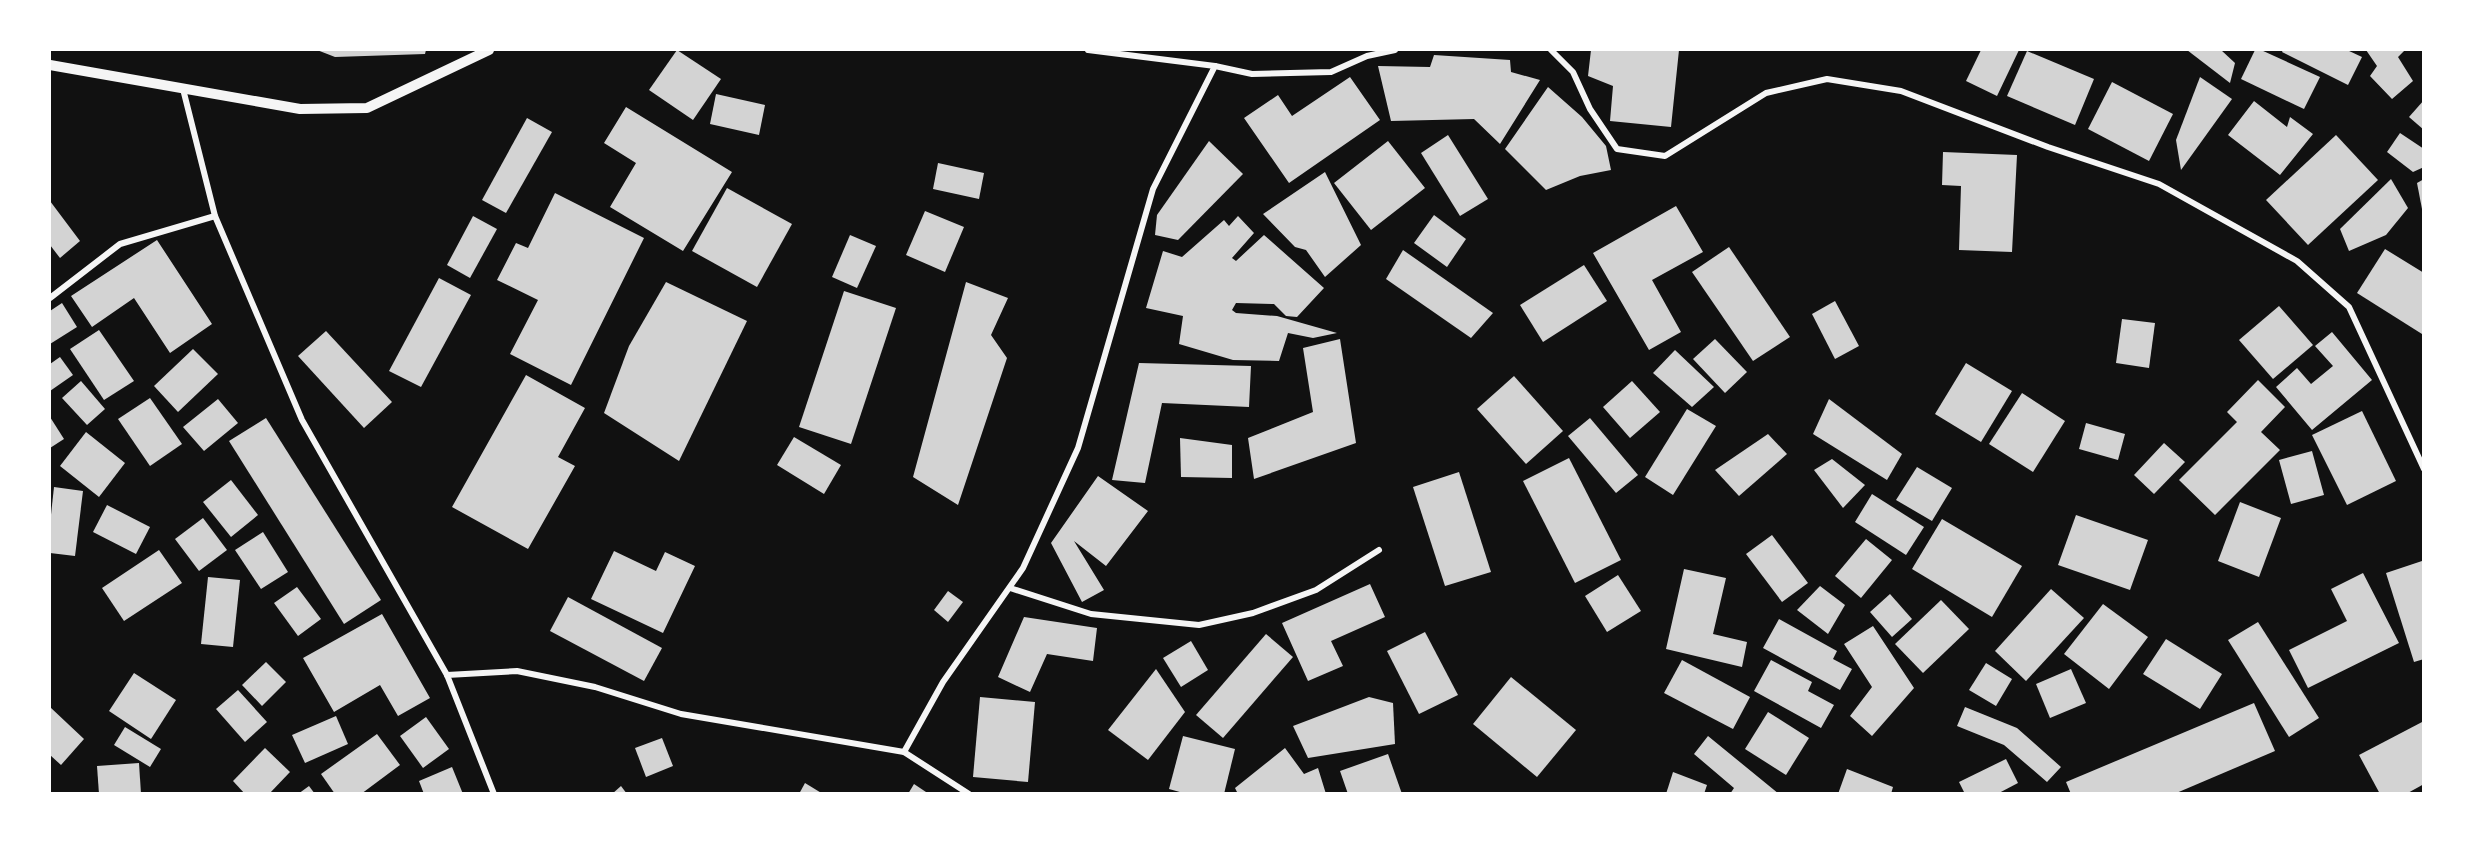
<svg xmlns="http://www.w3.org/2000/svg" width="2473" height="843" viewBox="0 0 2473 843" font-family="'IBM Plex Sans',sans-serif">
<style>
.building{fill:#d3d3d3}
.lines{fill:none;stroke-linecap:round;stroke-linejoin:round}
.minor{stroke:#f5f5f5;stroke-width:6}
.tertiary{stroke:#f5f5f5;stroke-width:10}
</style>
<rect width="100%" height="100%" fill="#111"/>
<g class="building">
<polygon points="317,50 426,50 425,54 335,57"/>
<polygon points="677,50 721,79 693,120 649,90"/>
<polygon points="1591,50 1679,50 1671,127 1610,121 1613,86 1588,76"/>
<polygon points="1981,50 2019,50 1997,96 1966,81"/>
<polygon points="2187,50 2221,50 2235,63 2230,83"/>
<polygon points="2255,50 2261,50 2320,77 2304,109 2241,79"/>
<polygon points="2283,50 2347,50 2362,57 2348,85 2282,52"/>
<polygon points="2366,50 2405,50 2398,57 2413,81 2392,99 2370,76 2377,66"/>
<polygon points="2027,51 2094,79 2075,125 2007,96"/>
<polygon points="1434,55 1510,60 1511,72 1540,80 1500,144 1474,119 1391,121 1378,66 1430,67"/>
<polygon points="1350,77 1380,120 1289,183 1244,118 1278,95 1292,116"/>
<polygon points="2200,77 2232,99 2181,170 2176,140"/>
<polygon points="2112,82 2173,114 2149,161 2088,129"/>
<polygon points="1548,87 1582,117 1606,146 1611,170 1580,176 1546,190 1505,149"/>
<polygon points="716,94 765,105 759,135 710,124"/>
<polygon points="2424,100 2424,130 2409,117"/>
<polygon points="2254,101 2287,127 2290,117 2313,134 2280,175 2228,135"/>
<polygon points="626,107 732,172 683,251 610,207 636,163 604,143"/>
<polygon points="527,118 552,132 506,213 482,200"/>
<polygon points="2400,133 2424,149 2424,167 2413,172 2387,152"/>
<polygon points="1448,135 1488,199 1460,216 1421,153"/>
<polygon points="2336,135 2378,180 2308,245 2266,200"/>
<polygon points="1209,141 1243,174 1178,240 1155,235 1157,215"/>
<polygon points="1388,141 1425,188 1371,230 1334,183"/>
<polygon points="1943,152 2017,155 2012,252 1959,250 1961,186 1942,185"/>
<polygon points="938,163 984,173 979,199 933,189"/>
<polygon points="1325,172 1361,245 1325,277 1306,250 1295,247 1263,214"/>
<polygon points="2391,179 2408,208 2386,235 2349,251 2340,229"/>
<polygon points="2424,179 2424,209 2422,209 2417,183"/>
<polygon points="727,188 792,224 757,287 692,251"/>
<polygon points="555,193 644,238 571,385 510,354 538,300 497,280 516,243 528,248"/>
<polygon points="50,201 80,241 60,258 50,245"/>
<polygon points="1676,206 1703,252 1652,280 1681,332 1649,350 1593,253"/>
<polygon points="925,211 964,227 945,272 906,255"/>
<polygon points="1434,215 1466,239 1447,267 1414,243"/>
<polygon points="473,216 497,229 470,278 447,265"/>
<polygon points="1238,216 1254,233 1232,258 1236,261 1264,235 1324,288 1297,317 1286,316 1274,304 1236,303 1232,310 1236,313 1277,316 1337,333 1313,338 1288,333 1279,361 1233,360 1179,344 1183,316 1146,308 1163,251 1182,257 1224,220 1229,226"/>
<polygon points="850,235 876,246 857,288 832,277"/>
<polygon points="157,240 212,324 170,353 134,298 92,327 71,296"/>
<polygon points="1729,247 1790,337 1753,361 1692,272"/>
<polygon points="2385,249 2424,273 2422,334 2357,293"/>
<polygon points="1403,250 1493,313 1471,338 1386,279"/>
<polygon points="1584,265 1607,301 1543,342 1520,305"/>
<polygon points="439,278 471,295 421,387 389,371"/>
<polygon points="666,282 747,321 679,461 604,413 629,346"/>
<polygon points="966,282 1008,298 991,335 1007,358 958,505 913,477"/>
<polygon points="844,291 896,308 851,444 799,427"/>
<polygon points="1835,301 1859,346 1835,359 1812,314"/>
<polygon points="62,303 77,327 50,344 50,311"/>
<polygon points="2279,306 2313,345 2273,379 2239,340"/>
<polygon points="2122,319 2155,323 2149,368 2116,363"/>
<polygon points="99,330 134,381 104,400 70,349"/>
<polygon points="326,331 392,402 364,428 298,356"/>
<polygon points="2332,332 2372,380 2312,430 2276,387 2297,368 2311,384 2333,366 2315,346"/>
<polygon points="1340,339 1356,443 1254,479 1248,438 1313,412 1303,348"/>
<polygon points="1715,339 1747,372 1725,393 1693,359"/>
<polygon points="193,349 218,374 178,412 154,386"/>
<polygon points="1675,350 1714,387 1692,407 1653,373"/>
<polygon points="60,357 73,375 50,391 50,364"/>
<polygon points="1139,363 1251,366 1249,407 1162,403 1145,483 1112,480"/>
<polygon points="1966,363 2012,391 1981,442 1935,414"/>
<polygon points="526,375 585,408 558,457 575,466 528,549 452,507"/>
<polygon points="1514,376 1563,431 1526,464 1477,409"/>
<polygon points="2258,380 2285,407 2261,432 2280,450 2215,515 2179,480 2237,422 2227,412"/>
<polygon points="81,381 105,409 87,425 62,398"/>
<polygon points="1632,381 1660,412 1630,438 1603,407"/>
<polygon points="2022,393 2065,421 2033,472 1989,444"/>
<polygon points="150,398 182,444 150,466 118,419"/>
<polygon points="218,399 238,423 204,451 183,427"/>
<polygon points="1829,399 1902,454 1887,480 1813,434"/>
<polygon points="1687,409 1716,426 1673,495 1645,477"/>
<polygon points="2362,411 2396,481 2347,505 2312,435"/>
<polygon points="50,417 64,439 50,448"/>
<polygon points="266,418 381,600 344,624 229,441"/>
<polygon points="1590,418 1638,475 1616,493 1568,436"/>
<polygon points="2086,423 2125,434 2118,460 2079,449"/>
<polygon points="86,432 125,463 99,497 60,466"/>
<polygon points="1768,434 1787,454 1739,496 1715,470"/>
<polygon points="794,437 841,465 824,494 777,465"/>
<polygon points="1180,438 1232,445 1232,478 1181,477"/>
<polygon points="2164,443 2185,462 2154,494 2134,475"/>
<polygon points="2312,451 2324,495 2291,504 2279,460"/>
<polygon points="1569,458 1621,560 1575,583 1523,481"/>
<polygon points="1832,459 1865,485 1843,508 1814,470"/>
<polygon points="1917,467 1952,488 1932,521 1896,500"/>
<polygon points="1459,472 1491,572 1445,586 1413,487"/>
<polygon points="1098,476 1148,511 1106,566 1074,541 1104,590 1082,602 1051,543"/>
<polygon points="231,480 258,515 231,537 203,502"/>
<polygon points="54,487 83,491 75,556 50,553 50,524"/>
<polygon points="1872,494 1924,527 1906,555 1855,522"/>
<polygon points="2240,502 2281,518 2259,577 2218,561"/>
<polygon points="107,505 150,527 136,554 93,532"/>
<polygon points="2076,515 2148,540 2130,590 2058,565"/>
<polygon points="203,518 227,550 199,571 175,539"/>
<polygon points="1942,519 2022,566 1992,617 1912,569"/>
<polygon points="263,532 288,572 261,589 235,550"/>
<polygon points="1772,535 1808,583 1782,602 1746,554"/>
<polygon points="1866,539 1892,560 1861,598 1835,576"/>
<polygon points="159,550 182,583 124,621 102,588"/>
<polygon points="614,551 656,571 665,552 695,566 663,633 591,599"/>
<polygon points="2422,561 2424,659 2414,662 2386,573"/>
<polygon points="1684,569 1726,578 1713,634 1747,642 1742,667 1666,649"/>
<polygon points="2363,573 2399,643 2308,688 2289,650 2347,621 2331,589"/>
<polygon points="1618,575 1641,611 1607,632 1585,596"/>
<polygon points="208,577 240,580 233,647 201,644"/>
<polygon points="1370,584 1385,617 1331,641 1343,666 1308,681 1282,623"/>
<polygon points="1820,586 1845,605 1828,634 1797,610"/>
<polygon points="297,587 321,619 298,636 274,603"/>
<polygon points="2051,589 2084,618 2026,681 1995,651"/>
<polygon points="948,591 963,602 948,622 934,610"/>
<polygon points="1890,594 1912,619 1892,637 1870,612"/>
<polygon points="568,597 662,648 644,681 550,631"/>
<polygon points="1941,600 1969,629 1923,673 1895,644"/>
<polygon points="2103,604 2148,637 2109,689 2064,654"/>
<polygon points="382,614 430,698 398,716 380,685 334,712 303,658"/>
<polygon points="1024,617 1097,628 1093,661 1047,654 1030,692 998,677"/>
<polygon points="1779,619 1837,651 1833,659 1852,669 1840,690 1763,648"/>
<polygon points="2258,622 2319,718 2289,737 2228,640"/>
<polygon points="1873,626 1914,688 1872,736 1850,716 1872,687 1844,644"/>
<polygon points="1425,632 1458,695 1419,714 1387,651"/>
<polygon points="1266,634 1293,657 1223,738 1196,715"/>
<polygon points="2166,639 2222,674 2200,709 2143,674"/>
<polygon points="1191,641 1208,670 1181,687 1163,658"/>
<polygon points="1682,660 1750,697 1733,729 1664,693"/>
<polygon points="1771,660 1812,682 1808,691 1834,705 1821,728 1754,691"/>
<polygon points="266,662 286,682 262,706 242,685"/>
<polygon points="1986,663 2012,679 1996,706 1969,690"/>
<polygon points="1156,669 1185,712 1148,760 1108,730"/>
<polygon points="2071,669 2086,703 2050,718 2036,684"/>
<polygon points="134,673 176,700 151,739 109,711"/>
<polygon points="1511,677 1576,730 1537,777 1473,724"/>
<polygon points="238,690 267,722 245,742 216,709"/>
<polygon points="980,697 1035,702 1028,782 973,777"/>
<polygon points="1369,697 1393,703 1395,744 1308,758 1293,726"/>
<polygon points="2254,703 2275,751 2174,794 2071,794 2066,782"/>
<polygon points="50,707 84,739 61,765 50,755"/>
<polygon points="1965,707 2017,728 2061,767 2047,782 2004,745 1957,726"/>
<polygon points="1768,712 1809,738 1786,775 1745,749"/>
<polygon points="336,716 348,744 305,763 292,735"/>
<polygon points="426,717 449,749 423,768 400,736"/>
<polygon points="2424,721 2424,784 2406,794 2380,794 2359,755"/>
<polygon points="125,727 161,749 150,767 114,745"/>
<polygon points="377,734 400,765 361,794 335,794 321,774"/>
<polygon points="1183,736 1235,749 1224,794 1187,794 1169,789"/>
<polygon points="1708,736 1779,794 1730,794 1734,788 1694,754"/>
<polygon points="662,738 673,766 646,777 635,748"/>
<polygon points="265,748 290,772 269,794 245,794 233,781"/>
<polygon points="1285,748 1304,774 1318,768 1326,794 1238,794 1235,788"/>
<polygon points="1388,754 1402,794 1348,794 1340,771"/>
<polygon points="2006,759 2018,783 1997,794 1965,794 1959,782"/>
<polygon points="139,763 141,794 99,794 97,766"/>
<polygon points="452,767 463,794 424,794 419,781"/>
<polygon points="1847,769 1893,787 1891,794 1838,794"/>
<polygon points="1673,772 1707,785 1704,794 1666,794"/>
<polygon points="805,783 823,794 799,794"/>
<polygon points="914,784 929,794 908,794"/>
<polygon points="309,786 315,794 298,794"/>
<polygon points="621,786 627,794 612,794"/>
</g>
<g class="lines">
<g class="minor">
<polyline points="1088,50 1215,66"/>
<polyline points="1551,50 1573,72 1590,109 1617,149 1665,156 1766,93 1827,79 1901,91 2048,147 2159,184 2297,261 2349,307 2424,469"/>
<polyline points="183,89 215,216 302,420 447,675 494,794"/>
<polyline points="50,298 120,244 215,216"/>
<polyline points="1010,588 1091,614 1199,625 1253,613 1316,590 1379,550"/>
<polyline points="447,675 517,671 595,687 681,714 904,752 969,794"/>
<polyline points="904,752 943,682 1023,568 1078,448 1153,189 1215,66 1252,74 1331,72 1367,56 1395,50"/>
</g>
<polyline class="tertiary" points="50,65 300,109 367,108 489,50"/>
</g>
<rect width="2473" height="843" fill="none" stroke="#ffffff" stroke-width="102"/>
</svg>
